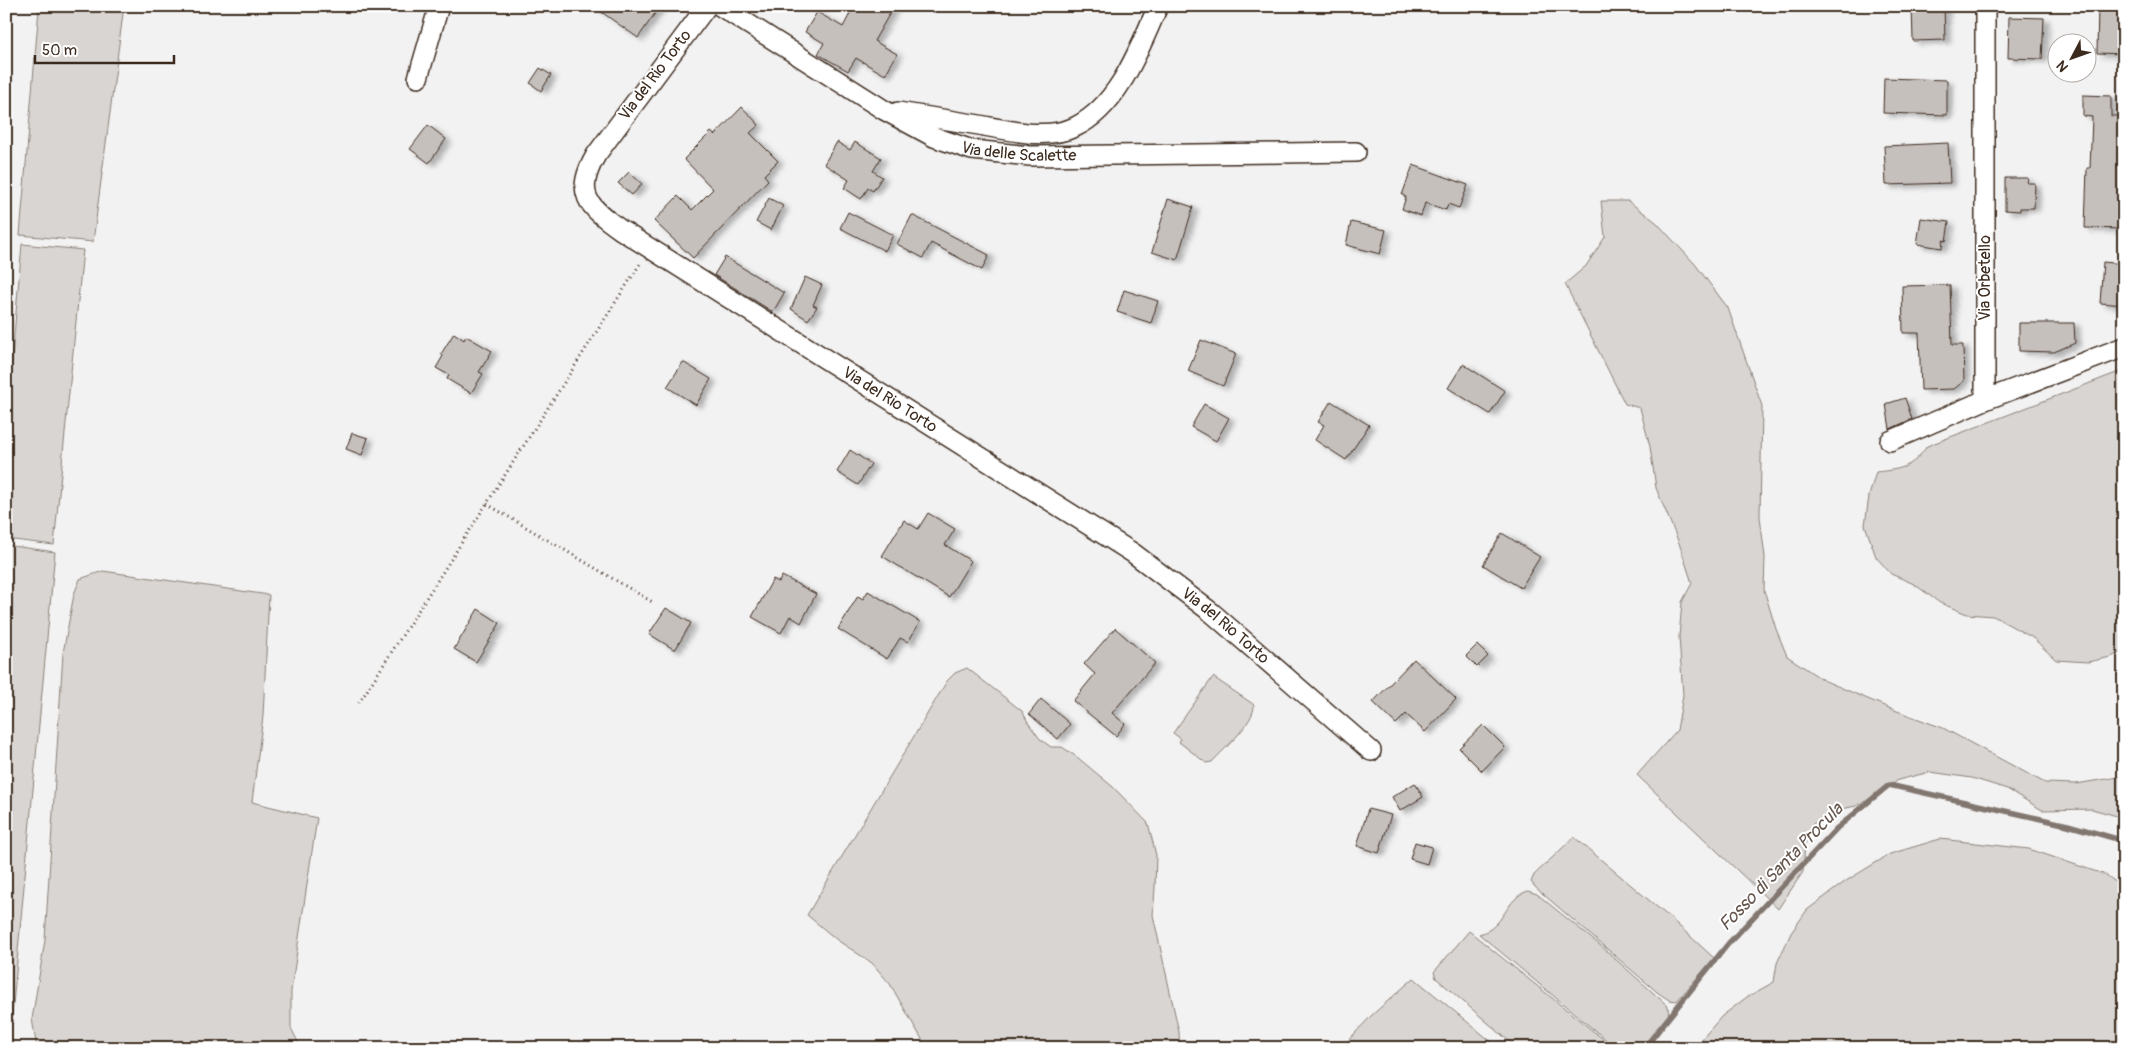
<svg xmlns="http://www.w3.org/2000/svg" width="2130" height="1054" viewBox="0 0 2130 1054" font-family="Pangolin,sans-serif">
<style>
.green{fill:#d8d5d2;stroke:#8a8078}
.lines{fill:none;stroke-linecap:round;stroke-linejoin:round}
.stream{stroke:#827770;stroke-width:5.5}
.building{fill:#c6c0bd;stroke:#3b2a1e;filter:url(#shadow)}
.minor-casing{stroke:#3b2a1e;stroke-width:22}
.path{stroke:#3b2a1e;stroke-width:3;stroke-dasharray:1 4;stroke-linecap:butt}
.minor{stroke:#fff;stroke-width:19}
.labels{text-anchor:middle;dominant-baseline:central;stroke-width:4;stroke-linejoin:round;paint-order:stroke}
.street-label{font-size:16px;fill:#3b2a1e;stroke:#fff}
.water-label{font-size:18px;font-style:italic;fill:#65574e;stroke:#fff}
</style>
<defs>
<filter id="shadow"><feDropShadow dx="5.5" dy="3" stdDeviation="2.5" flood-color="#0004"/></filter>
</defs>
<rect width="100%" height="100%" fill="#f3f2f2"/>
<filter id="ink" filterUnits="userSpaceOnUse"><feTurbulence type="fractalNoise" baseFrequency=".02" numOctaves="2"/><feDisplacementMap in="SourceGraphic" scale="10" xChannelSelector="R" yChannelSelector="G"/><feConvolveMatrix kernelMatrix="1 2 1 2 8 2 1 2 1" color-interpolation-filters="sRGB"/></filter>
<g filter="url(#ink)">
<g class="green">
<polygon points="43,6 124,6 93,242 20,235 39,8"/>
<polygon points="1601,201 1628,201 1656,222 1695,264 1728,308 1762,406 1760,517 1765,557 1764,590 1776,629 1787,656 1823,680 1889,708 1943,728 2045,783 2076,784 2124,776 2124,818 2092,809 2042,810 2007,789 1972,778 1930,772 1898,780 1878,797 1856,806 1837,810 1813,824 1805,844 1803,872 1778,909 1637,775 1677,730 1683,695 1679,637 1682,602 1692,583 1679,543 1656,488 1650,447 1640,408 1625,404 1565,284 1586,266 1605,237"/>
<polygon points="22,244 83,250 54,545 6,539 6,426"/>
<path d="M2124,370V651L2111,657L2088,662L2056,660L2033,638L1993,616L1967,614L1940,603L1914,584L1891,574L1876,557L1865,525L1869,496L1876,472C1902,469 1912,468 1927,446Z"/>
<polygon points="6,545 55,552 9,1048 6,1048"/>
<polygon points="103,571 269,595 263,716 252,802 317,818 291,991 291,1028 301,1048 37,1048 32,1019 45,940 63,653 74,594 80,579"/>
<polygon points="967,668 1022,711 1029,724 1040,739 1051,747 1062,747 1077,757 1113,787 1148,823 1156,855 1155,888 1153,915 1179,1032 1180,1048 927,1048 890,984 872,963 837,940 807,915 947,681 955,673"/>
<path d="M1213,677L1250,702L1254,705C1255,722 1224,749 1212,762L1206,763L1179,742L1181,739L1173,733Z"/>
<polygon points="1574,837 1669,917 1714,958 1677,1001 1669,1000 1657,992 1536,888 1531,882 1534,875"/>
<polygon points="1940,839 2029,849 2106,875 2124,888 2124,1048 1694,1048 1722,1016 1747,997 1774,982 1777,963 1791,933 1807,910 1846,881 1890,854"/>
<path d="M1528,891L1537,894L1602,947L1668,1006L1669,1020L1648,1048H1616L1479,934C1505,928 1505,898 1528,891Z"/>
<polygon points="1469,931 1614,1048 1517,1048 1436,978 1434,972"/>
<polygon points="1414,978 1499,1048 1341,1048 1372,1015"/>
</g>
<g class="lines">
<polyline class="stream" points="1644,1048 1728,944 1837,828 1889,785 2068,825 2124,841"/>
</g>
<g class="building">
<polygon points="593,6 660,6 638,38"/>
<polygon points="854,6 894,6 874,41 897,54 885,75 856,58 848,71 818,54 824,43 805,32 817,12 843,27"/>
<polygon points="1912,6 1944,6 1945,40 1913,41"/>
<polygon points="2098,6 2124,6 2124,54 2097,53"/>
<polygon points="2009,17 2044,18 2042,59 2008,58"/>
<polygon points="540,68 551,75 541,91 530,83"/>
<polygon points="1884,78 1947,80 1947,115 1883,113"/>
<polygon points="2083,95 2111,96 2111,116 2124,116 2124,229 2085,228 2087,168 2090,168 2092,117 2083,116"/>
<polygon points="742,107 759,125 750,133 778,161 764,175 768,180 693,258 654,221 678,196 692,210 713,189 684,159 711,132 715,135"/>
<polygon points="428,125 446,139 429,163 410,149"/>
<polygon points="837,142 850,150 855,142 881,158 873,171 882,177 873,191 868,188 861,199 844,188 849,180 824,164"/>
<polygon points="1948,143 1950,183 1886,185 1884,146"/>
<polygon points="1413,165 1468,185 1459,208 1448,204 1446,210 1425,203 1421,216 1402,209 1406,197 1402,195"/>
<polygon points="629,172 642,184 632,195 618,183"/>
<polygon points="2005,178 2028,178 2027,183 2035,183 2034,208 2020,208 2020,211 2005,210"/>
<polygon points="769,198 783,206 771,230 756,222"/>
<polygon points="1168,199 1193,207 1177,260 1152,252"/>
<polygon points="848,212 893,235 885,251 840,228"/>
<polygon points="912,215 989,255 982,270 931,243 923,258 897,244"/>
<polygon points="1921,218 1949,222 1946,241 1943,240 1942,248 1917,244"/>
<polygon points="1351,222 1386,230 1380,254 1346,245"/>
<polygon points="725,257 784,293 773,312 714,275"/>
<polygon points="2103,262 2124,264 2124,305 2100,303"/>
<polygon points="805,277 822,285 813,305 817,307 808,320 791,309"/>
<polygon points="1950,285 1952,345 1963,345 1964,381 1954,389 1921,390 1919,333 1903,333 1902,286"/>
<polygon points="1124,290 1158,301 1151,323 1117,312"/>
<polygon points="2019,323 2074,323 2075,343 2054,352 2019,351"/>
<polygon points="454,333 464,340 466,336 492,351 479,372 483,374 471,393 447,379 449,375 436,368 443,356 441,354"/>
<polygon points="1201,340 1236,354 1223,386 1188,371"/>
<polygon points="683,362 711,379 696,405 667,387"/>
<polygon points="1463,364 1505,391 1490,414 1448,388"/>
<polygon points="1905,398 1912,419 1890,429 1886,404"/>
<polygon points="1331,401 1369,425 1346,460 1315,440 1324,425 1318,422"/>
<polygon points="1204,404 1229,418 1216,441 1191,427"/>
<polygon points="352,433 368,438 362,455 346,449"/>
<polygon points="850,450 871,464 858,485 837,472"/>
<polygon points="928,513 955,529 945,545 971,561 949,597 882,556 904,520 918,529"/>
<polygon points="1502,533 1540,557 1521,588 1483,565"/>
<polygon points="782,576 816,594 801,623 790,616 781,633 752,617 773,579 779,582"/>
<polygon points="868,591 920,622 908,642 900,638 887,659 838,629 858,596 863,599"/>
<polygon points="666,608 691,623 675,650 649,634"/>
<polygon points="478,609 500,623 476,662 454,649"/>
<polygon points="1115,628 1155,663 1112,713 1125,724 1116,736 1073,701 1095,674 1084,664"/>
<polygon points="1477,645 1488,656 1477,667 1466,656"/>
<polygon points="1414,659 1456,699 1425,732 1406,714 1396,724 1373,702"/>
<polygon points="1041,699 1070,724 1058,739 1029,714"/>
<polygon points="1483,725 1505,747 1482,771 1459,748"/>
<polygon points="1415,783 1423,797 1400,811 1392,797"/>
<polygon points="1368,809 1391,815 1379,853 1357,846"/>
<polygon points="1415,842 1432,847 1427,864 1410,859"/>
</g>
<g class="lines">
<defs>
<g id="minor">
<path id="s1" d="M707,6L596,155C574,193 587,206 621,230L1133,553L1211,612L1371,751"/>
<path id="s2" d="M720,6L884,110L934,137L972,150L1030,156L1356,152"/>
<polyline points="1985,6 1985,400 2124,347"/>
<polyline points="418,78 439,6"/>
<path d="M898,112C923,116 948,120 973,124C1005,129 1045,141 1075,127C1119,106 1140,47 1158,6"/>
<polyline points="1890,441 1985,400"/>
</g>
</defs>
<use href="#minor" class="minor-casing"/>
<g class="path">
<polyline points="487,504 654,603"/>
<polyline points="359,703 640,264"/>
</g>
<use href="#minor" class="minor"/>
</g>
</g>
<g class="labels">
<g class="street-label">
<text transform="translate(655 75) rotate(-53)">Via del Rio Torto</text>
<text stroke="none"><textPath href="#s2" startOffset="338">Via delle Scalette</textPath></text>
<text transform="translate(1985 278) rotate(-90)">Via Orbetello</text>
<text stroke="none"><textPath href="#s1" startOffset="596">Via del Rio Torto</textPath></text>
<text stroke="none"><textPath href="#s1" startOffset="1001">Via del Rio Torto</textPath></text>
</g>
<g class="water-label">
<text transform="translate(1781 867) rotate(-46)">Fosso di Santa Procula</text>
</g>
</g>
<rect width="2130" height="1054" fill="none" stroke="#fff" stroke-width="25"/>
<rect x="12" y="12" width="2105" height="1029" fill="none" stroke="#3b2a1e" stroke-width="2" filter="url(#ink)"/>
<g transform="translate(2072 58) rotate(229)"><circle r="24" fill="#ffffff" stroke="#b1aaa5"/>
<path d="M0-4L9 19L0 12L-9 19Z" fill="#3b2a1e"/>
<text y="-8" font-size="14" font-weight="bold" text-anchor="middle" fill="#3b2a1e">N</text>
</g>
<path d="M35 55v8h139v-8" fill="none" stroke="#3b2a1e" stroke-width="2.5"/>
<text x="42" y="55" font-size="15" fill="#3b2a1e" stroke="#ffffff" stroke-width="4" paint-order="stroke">50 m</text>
</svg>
